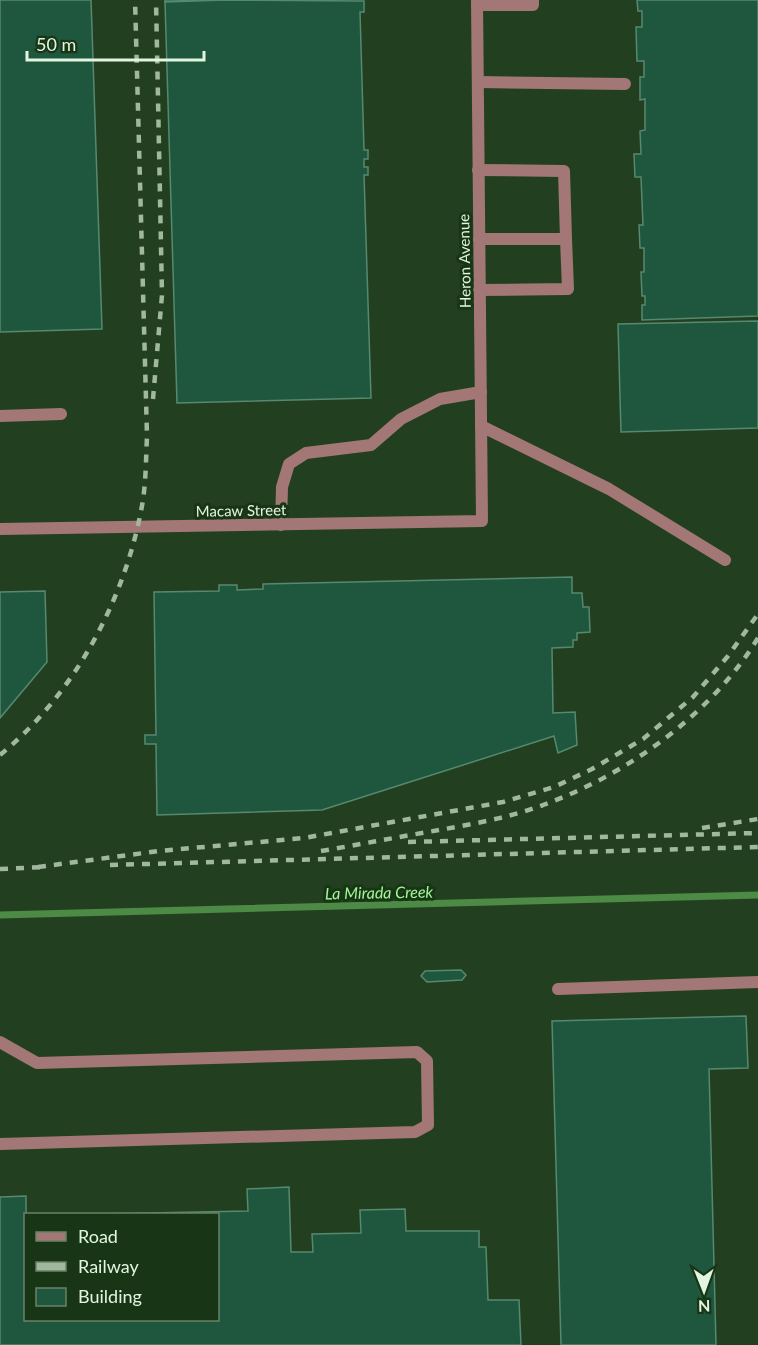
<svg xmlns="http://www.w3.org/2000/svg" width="758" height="1345" viewBox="0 0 758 1345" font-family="Lato,sans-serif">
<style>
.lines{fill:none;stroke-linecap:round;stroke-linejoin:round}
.stream{stroke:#4c8a46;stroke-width:7}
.building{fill:#1f563e;stroke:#568970;stroke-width:1.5}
.lane{stroke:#a27775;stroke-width:12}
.street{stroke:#a27775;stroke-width:12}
.rail{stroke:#a1b79e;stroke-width:4.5;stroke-dasharray:8 8;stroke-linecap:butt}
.labels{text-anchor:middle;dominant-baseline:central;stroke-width:6;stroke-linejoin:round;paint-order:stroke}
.street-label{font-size:15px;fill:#e2f5e0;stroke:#183615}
.water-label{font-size:16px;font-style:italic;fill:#a3f799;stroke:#183615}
</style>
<rect width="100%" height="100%" fill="#22401f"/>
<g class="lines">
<polyline class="stream" points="0,915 758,895"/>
</g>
<g class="building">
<polygon points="0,0 91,0 102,329 0,332"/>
<polygon points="165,0 225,0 165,2"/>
<polygon points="225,0 364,1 364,12 360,12 364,150 368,150 368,159 364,159 364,167 368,167 368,175 364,175 371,398 177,403 165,2"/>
<polygon points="637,0 758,0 758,316 642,320 642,305 645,305 645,296 642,296 641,272 644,272 644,248 640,248 639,225 643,225 641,177 635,177 634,154 641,154 640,131 645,130 645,99 640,100 640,77 644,77 644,61 637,61 636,27 642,27 642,11 638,11"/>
<polygon points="758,321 758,428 621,432 618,324"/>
<polygon points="572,577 572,593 582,593 583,607 589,607 590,632 577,633 577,640 573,640 573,647 552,648 553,713 575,712 577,745 558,753 554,736 322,810 157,815 156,744 145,744 145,735 156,735 154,592 219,591 219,585 237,585 237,590 263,589 263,584"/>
<polygon points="45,591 47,662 0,718 0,592"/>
<polygon points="461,970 466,975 462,980 427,982 421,976 425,971"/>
<polygon points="746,1016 748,1068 709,1069 716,1345 561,1345 552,1021"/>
<polygon points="289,1187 291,1252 313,1252 312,1234 361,1233 360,1210 405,1209 406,1231 479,1231 479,1247 486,1247 488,1300 519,1300 521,1345 0,1345 0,1197 26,1196 26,1320 218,1320 218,1214 98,1214 248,1211 247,1189"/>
</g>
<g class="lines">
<g class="lane">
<polyline points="477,5 533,5 533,0"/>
<polyline points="478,82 625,84"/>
<polyline points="478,170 564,171 566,239"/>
<polyline points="479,239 566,239 568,289 479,290"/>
<polyline points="0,416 61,414"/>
<polyline points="481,426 609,489 725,560"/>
<polyline points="281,525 282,487 289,464 306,453 371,445 401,419 440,399 481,392"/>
<polyline points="558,989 758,982"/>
<polyline points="0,1042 37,1063 417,1052 427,1061 428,1125 415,1132 0,1144"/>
</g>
<polyline class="street" points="0,529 482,521 477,0"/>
<g class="rail">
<polyline points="153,399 162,295 156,0"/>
<path d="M0,755C76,693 127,596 143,500C146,479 146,457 147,436L135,0"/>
<polyline points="702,828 758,819"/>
<polyline points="408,842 758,833"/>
<path d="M321,851C357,845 392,838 428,832C466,825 506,819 543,805C626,775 711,715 758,638"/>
<polyline points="110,865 758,847"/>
<polyline points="38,867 159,851 304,838 503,802 554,787 592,769 643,739 693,697 728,656 758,614"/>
<polyline points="0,869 44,867"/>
</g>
</g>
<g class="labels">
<g class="street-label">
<text transform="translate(464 261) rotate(-91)">Heron Avenue</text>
<text transform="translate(241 510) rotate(-1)">Macaw Street</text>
</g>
<g class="water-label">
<text transform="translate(379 892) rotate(-1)">La Mirada Creek</text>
</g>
</g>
<rect x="24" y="1213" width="195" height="108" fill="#183615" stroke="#698266" stroke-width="1.5"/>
<rect x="36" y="1232" width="30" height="9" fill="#a27775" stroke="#698266" stroke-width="1.5"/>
<text x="78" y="1243" font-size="18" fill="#e2f5e0">Road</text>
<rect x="36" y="1262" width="30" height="9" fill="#a1b79e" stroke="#698266" stroke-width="1.5"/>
<text x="78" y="1273" font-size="18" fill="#e2f5e0">Railway</text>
<rect x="36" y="1288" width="30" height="18" fill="#1f563e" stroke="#698266" stroke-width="1.5"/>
<text x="78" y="1303" font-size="18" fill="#e2f5e0">Building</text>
<g transform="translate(704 1291) rotate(179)" stroke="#183615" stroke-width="4.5" paint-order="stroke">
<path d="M0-4.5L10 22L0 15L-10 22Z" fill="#e2f5e0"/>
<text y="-9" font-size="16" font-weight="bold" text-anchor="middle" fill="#e2f5e0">N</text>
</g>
<path d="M27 51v9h177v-9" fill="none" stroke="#e2f5e0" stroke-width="3"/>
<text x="36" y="51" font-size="18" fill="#e2f5e0" stroke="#183615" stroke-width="4.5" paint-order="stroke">50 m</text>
</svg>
